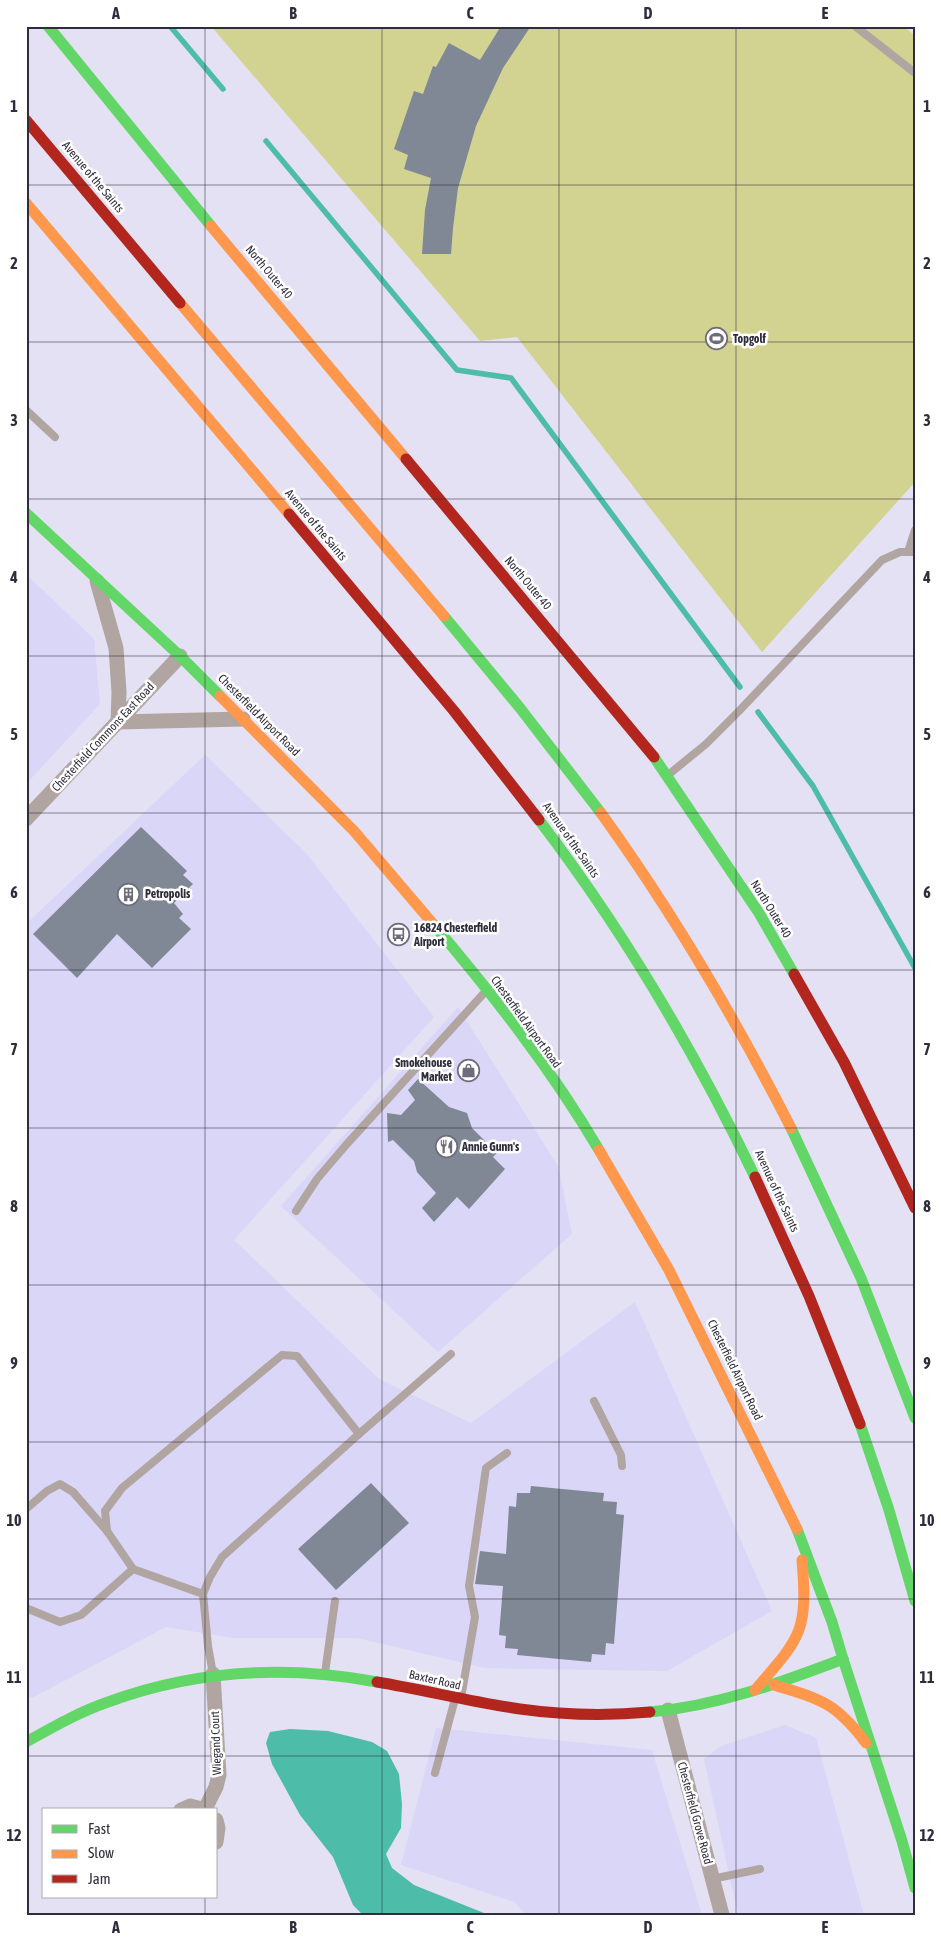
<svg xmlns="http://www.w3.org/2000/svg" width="941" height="1941" viewBox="0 0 941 1941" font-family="'Asap Condensed',sans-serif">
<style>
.built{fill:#dad6f8}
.green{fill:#d2d391}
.water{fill:#4dbda9}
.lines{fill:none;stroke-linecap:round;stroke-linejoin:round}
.stream{stroke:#4dbda9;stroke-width:5.5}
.building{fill:#7f8894}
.lane{stroke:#b1a5a2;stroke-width:8}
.street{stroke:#b1a5a2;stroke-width:15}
.fast{stroke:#63d668;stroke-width:11}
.slow{stroke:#ff974d;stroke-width:11}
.jam{stroke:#b3261e;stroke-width:11}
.grid{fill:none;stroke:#2f2d3c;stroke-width:1;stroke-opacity:0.55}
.labels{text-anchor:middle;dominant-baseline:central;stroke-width:5;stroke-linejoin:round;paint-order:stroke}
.street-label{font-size:12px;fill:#2f2d3c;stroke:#fff}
.poi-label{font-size:12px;font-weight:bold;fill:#2f2d3c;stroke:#fff;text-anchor:start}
.neatline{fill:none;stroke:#2f2d3c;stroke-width:2}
.grid-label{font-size:16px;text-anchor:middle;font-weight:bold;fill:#2f2d3c}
</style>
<rect width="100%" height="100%" fill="#e3e1f3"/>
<g class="built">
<polygon points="26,574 94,639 100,704 26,784"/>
<polygon points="205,755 306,853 434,1017 234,1240 379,1379 471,1423 635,1302 772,1611 667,1671 485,1668 357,1638 233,1638 166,1627 32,1698 26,1696 26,924"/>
<polygon points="458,1007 558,1166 572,1234 438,1352 281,1206"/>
<polygon points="785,1725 816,1738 864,1915 738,1915 704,1759 721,1746"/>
<polygon points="436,1728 652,1750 702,1915 525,1915 515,1902 401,1865"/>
</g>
<polygon class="green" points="211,26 904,26 915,36 915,482 762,652 517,337 480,341"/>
<polygon class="water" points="290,1729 328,1731 372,1742 387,1751 399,1774 402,1804 401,1828 386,1854 392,1868 414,1885 489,1915 363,1915 353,1905 333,1857 300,1815 272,1764 266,1743 270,1732"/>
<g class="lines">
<g class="stream">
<polyline points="170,26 223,89"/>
<polyline points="266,141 457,370 511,378 740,687"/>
<polyline points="758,712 813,786 915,968"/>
</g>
</g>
<g class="building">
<polygon points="501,26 531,26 503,68 476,126 458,188 453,228 451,254 422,254 425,210 431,178 404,169 408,155 394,149 414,91 423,94 433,66 436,67 449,43 480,60"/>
<polygon points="141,827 187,871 183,875 193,884 174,903 183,914 179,918 191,929 152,968 117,934 77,978 33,934"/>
<polygon points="418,1079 449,1107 467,1113 472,1128 497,1153 493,1157 505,1169 469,1209 457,1197 434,1222 422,1208 436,1193 417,1172 414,1161 393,1140 388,1142 387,1113 401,1115 415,1100 408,1090"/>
<polygon points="371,1483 409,1523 336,1590 298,1549"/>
<polygon points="531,1486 604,1493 603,1501 617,1502 616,1514 624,1515 614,1644 606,1643 605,1655 592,1654 591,1662 517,1655 518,1649 505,1648 506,1636 499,1635 503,1586 475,1584 480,1551 506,1554 509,1506 516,1507 517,1493 530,1493"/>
</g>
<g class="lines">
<g class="lane">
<polyline points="855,26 915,73"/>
<polyline points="26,410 55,437"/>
<polyline points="908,552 915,530"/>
<polyline points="668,775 706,744 739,711 882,560 900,552 915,552"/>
<polyline points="296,1211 317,1179 346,1145 485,992"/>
<polyline points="594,1401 621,1455 622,1466"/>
<polyline points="26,1509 47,1491 60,1484 73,1492 107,1531"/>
<polyline points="203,1594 133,1569 107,1531 105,1511 122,1488 282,1355 297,1356 359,1434"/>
<polyline points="26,1608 60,1622 81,1615 133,1569"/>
<polyline points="325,1673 335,1601"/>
<polyline points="213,1674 208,1646 203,1594 210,1577 222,1557 359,1434 451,1354"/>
<polyline points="461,1698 475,1617 469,1586 486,1468 507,1453"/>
<polyline points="435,1773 455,1699"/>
<polyline points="712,1879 760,1869"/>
</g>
<g class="street">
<polyline points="97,581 116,648 119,692 118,722"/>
<polyline points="118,722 243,719"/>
<polyline points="26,819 180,656"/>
<polyline points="668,1710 722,1915"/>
<polyline points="205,1809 216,1787 219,1775 213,1674"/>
<polyline points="181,1810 190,1806 206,1810"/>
<polyline points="216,1820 218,1828 216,1842"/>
</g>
<g class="fast">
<polyline points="48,26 211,226"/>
<polyline points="26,513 180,656 220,696"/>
<polyline points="444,616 520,708 601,813"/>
<polyline points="654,757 759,913 794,974"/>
<path d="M539,820C623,930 695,1052 755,1177"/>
<path d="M434,925C494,996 552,1070 599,1150"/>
<polyline points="791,1128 861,1278 915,1418"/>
<polyline points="860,1424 889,1510 915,1601"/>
<polyline points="797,1529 832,1622 843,1659"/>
<polyline points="843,1659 902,1841 915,1888"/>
<path d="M650,1712C717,1706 780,1683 843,1659"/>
<path d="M26,1742C53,1727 79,1712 108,1702C195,1670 286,1665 377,1682"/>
</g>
<g class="slow">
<polyline points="26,203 289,514"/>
<polyline points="211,226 406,459"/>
<polyline points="180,303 444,616"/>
<polyline points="220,696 354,831 434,925"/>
<path d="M601,813C673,913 735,1018 791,1128"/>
<polyline points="599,1150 669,1270 797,1529"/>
<path d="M774,1685C821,1699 836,1703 866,1743"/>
<path d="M755,1690C801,1637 808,1632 802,1560"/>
</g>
<g class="jam">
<polyline points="26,120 180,303"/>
<polyline points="406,459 654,757"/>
<polyline points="289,514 454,711 539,820"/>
<polyline points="794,974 844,1062 915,1208"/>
<polyline points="755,1177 809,1296 860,1424"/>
<path d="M377,1682C425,1690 472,1702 520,1709C563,1715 607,1716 650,1712"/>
</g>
</g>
<path class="grid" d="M205,26V1810M382,26V1915M559,26V1915M736,26V1915M26,185H915M26,342H915M26,499H915M26,656H915M26,813H915M26,970H915M26,1128H915M26,1285H915M26,1442H915M26,1599H915M26,1756H915M205,1897V1915"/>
<defs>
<symbol id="stadium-ring" viewBox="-11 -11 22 22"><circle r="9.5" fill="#fff" stroke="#6e6c7c" stroke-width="1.5"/><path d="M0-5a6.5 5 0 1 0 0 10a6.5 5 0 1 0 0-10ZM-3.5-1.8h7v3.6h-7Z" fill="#6e6c7c"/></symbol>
<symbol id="building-ring" viewBox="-11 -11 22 22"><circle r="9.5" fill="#fff" stroke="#6e6c7c" stroke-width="1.5"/><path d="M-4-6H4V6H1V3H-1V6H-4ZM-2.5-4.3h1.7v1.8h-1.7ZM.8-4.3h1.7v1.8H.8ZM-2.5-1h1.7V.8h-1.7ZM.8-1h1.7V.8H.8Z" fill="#6e6c7c"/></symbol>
<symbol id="bus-ring" viewBox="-11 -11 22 22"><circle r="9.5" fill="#fff" stroke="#6e6c7c" stroke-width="1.5"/><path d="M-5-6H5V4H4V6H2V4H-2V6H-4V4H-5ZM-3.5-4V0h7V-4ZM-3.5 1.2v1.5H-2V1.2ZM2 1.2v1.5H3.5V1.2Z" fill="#6e6c7c"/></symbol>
<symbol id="shop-ring" viewBox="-11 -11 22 22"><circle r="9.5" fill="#fff" stroke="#6e6c7c" stroke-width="1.5"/><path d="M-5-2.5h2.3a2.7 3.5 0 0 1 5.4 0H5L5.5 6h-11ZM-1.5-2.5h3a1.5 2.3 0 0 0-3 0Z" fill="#6e6c7c"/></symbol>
<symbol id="restaurant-ring" viewBox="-11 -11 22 22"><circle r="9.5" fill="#fff" stroke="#6e6c7c" stroke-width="1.5"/><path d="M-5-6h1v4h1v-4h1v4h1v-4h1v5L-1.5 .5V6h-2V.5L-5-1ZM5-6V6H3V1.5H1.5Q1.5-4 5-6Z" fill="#6e6c7c"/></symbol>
</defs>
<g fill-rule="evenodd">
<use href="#stadium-ring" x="704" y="326" width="25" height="25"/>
<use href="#building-ring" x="116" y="882" width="25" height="25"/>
<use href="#bus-ring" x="386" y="922" width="25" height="25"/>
<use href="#shop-ring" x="456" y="1058" width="25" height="25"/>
<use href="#restaurant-ring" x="434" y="1134" width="25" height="25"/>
</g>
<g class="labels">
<g class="street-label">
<text transform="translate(93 177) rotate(50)">Avenue of the Saints</text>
<text transform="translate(269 272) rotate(50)">North Outer 40</text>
<text transform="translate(316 525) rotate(50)">Avenue of the Saints</text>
<text transform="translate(528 583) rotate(50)">North Outer 40</text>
<text transform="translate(259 715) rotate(45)">Chesterfield Airport Road</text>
<text transform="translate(103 737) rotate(-47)">Chesterfield Commons East Road</text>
<text transform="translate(571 840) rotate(55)">Avenue of the Saints</text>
<text transform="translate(771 909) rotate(58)">North Outer 40</text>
<text transform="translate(526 1022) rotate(54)">Chesterfield Airport Road</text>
<text transform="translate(777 1191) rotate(65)">Avenue of the Saints</text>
<text transform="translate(735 1370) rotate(64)">Chesterfield Airport Road</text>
<text transform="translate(435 1680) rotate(13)">Baxter Road</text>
<text transform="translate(216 1743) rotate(-92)">Wiegand Court</text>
<text transform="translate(695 1813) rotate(75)">Chesterfield Grove Road</text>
</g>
<g class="poi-label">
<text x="733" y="339">Topgolf</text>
<text x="145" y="894">Petropolis</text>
<text x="414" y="928">16824 Chesterfield<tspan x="414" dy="14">Airport</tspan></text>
<text x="452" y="1063" text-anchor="end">Smokehouse<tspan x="452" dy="14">Market</tspan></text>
<text x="462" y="1147">Annie Gunn's</text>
</g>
</g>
<rect width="941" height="1941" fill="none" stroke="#ffffff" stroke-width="55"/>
<rect x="42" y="1808" width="175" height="90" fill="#ffffff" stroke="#acabb1"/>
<rect x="52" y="1825" width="25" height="8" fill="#63d668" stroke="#acabb1"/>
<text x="88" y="1834" font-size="15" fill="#2f2d3c">Fast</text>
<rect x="52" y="1850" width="25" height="8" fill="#ff974d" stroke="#acabb1"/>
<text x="88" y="1858" font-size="15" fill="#2f2d3c">Slow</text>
<rect x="52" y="1875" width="25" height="8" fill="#b3261e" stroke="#acabb1"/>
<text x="88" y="1884" font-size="15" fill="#2f2d3c">Jam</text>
<rect x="28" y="28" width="886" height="1886" class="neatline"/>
<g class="grid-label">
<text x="116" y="19">A</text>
<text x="293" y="19">B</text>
<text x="470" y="19">C</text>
<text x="648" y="19">D</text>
<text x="825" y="19">E</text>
<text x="14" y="112">1</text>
<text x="927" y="112">1</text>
<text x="14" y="269">2</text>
<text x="927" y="269">2</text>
<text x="14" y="426">3</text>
<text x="927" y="426">3</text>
<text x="14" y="583">4</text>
<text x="927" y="583">4</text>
<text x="14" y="740">5</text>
<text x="927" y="740">5</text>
<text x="14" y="898">6</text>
<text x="927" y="898">6</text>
<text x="14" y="1055">7</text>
<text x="927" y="1055">7</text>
<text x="14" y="1212">8</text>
<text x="927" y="1212">8</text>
<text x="14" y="1369">9</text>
<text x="927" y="1369">9</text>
<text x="14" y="1526">10</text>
<text x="927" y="1526">10</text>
<text x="14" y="1683">11</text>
<text x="927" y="1683">11</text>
<text x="14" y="1841">12</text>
<text x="927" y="1841">12</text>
<text x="116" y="1933">A</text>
<text x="293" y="1933">B</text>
<text x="470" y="1933">C</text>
<text x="648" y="1933">D</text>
<text x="825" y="1933">E</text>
</g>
</svg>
